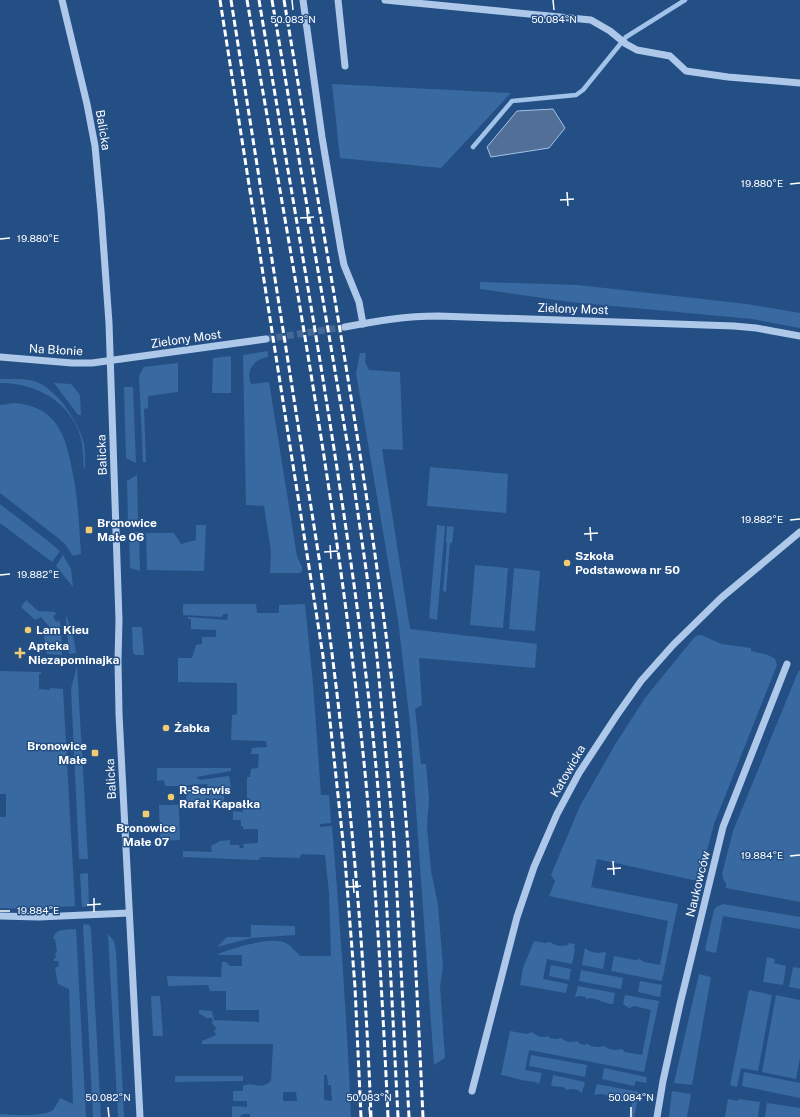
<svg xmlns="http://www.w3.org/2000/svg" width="800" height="1117" viewBox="0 0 800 1117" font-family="'Public Sans',sans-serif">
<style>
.green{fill:#3869a1;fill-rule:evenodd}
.water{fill:#527097;stroke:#a2c3e9}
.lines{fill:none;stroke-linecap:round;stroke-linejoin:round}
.stream{stroke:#a2c3e9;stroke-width:4.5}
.minor-tunnel{stroke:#456997;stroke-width:7;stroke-dasharray:7 3.5;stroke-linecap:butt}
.minor{stroke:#adc8e8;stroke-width:7}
.rail{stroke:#fff;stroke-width:3;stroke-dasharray:7 3;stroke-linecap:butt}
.ticks{fill:none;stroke:#fff;stroke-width:1.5}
.poi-dot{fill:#f3cc71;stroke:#244f85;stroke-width:1.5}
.labels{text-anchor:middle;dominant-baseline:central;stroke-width:3;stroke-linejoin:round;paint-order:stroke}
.street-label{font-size:12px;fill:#fff;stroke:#244f85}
.poi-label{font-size:12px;font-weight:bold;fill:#fff;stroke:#244f85;text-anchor:start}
.ticks-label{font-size:10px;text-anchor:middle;fill:#fff;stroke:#244f85;stroke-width:3;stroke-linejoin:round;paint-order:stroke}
</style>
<rect width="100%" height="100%" fill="#244f85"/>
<g class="green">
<polygon points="332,84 511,93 441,168 340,158"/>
<polygon points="480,282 578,285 747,304 800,313 800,328 752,319 570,302 480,289"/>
<path d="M268,351V357C255,359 245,369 251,384L269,382L297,556L302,567V571L300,573H270L271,551L264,506L246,505L243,355Z"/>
<polygon points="360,353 366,353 365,362 369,370 400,372 403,450 382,449 410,629 537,644 535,668 419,658 422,705 415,709 421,764 426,764 429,798 427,827 431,871 438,905 443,967 440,987 445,1058 434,1065 410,723 398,620 356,373"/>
<polygon points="230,356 231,357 231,393 212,393 213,358"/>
<polygon points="178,363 178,392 148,396 148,408 144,409 146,462 143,462 139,376 144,367"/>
<path d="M0,379C10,379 28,378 37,382C58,391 79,422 84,444C85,452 85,460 85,468H84C83,457 83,445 80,435C70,401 33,382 0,383Z"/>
<polygon points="54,383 71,384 80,395 81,415 78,415"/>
<polygon points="124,387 133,387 136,463 126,458"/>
<path d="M15,403C56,407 65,433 72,469C78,497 79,525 81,554L73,556L65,544L58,538L0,493V405Z"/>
<polygon points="430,467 508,474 506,513 427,506"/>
<polygon points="137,475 138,523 128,522 127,481"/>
<polygon points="0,504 48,541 60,551 52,562 0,523"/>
<polygon points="196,525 206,525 204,571 147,570 146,533 174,533 181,544 196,540"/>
<polygon points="437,525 445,526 437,620 429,618"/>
<polygon points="447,526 454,527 452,543 450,543 446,592 443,591 447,543 446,542"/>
<polygon points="134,532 139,532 140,571 130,568 129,533"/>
<polygon points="63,555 71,569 73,587 56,566"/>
<polygon points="475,565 508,568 503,628 470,625"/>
<polygon points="514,568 540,571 535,631 509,629"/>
<polygon points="26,600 38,611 55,612 56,614 53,616 56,622 59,620 61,627 52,630 41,617 35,620 21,607"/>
<path d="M183,604H256L257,613H279V605L305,604L313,684L321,795H329L331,823L320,824V827L332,826C340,923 347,1020 351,1117H250V1114H243L239,1117H232V1106L247,1107V1101H233V1091H243V1086C253,1081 260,1091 271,1081L273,1044H202V1041L216,1035L214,1030L217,1029L211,1022H213L212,1018H206L199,1013V1010L212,1011L214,1020L259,1022V1010H226V991H210L208,985L168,986L167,976L221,977L222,962H226L230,966H242V955H218V954C232,948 269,937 283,942C290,944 295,951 300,956H331L329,893L325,855L301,854L300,858L261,857L258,860L183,857V851L212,852L211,846L220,841L230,840V845H239L240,848H244L243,844L258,843V829H243V826H241V820H233V811L243,812V808L233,807L234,806H247V777H250L251,769L258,768L259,754H251L252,748L267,747L266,741L231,740L232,715L237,714V683L178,682V658H192L196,645L202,644V637H216V630L191,629V619H188V617L227,620L228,614H223L222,617L183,615ZM324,1075H327L328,1085H331L332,1101L324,1100ZM283,1092H296L297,1101H283Z"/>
<polygon points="67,617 74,640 76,653 69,654 66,618"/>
<polygon points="132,627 142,627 144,655 135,655 133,653"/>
<polygon points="61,631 62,655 47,654 44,636"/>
<polygon points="700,635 704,636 721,644 751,648 751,651 768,655 775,659 777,665 714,824 700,878 697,880 693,880 597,859 591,887 678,904 662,981 611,971 614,956 635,960 640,959 644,962 660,965 668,921 549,896 555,881 551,875 580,806 616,743 645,698 693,639 696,636"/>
<polygon points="77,666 88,859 79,859 79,857 71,689"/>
<polygon points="800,670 800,902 726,888 726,883 724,881 722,874 733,831 798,672"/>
<polygon points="0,671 41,672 41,674 39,674 39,689 50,690 50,688 63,689 75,906 22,909 0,908 0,817 6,817 6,794 0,794"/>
<polygon points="157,768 231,768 231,771 196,777 200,780 229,776 231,787 208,787 207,784 189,785 187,786 165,786 164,780 157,781"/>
<polygon points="186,787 199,787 201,790 229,789 229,794 224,795 224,805 202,805 202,807 179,809 180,840 160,841 159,805 186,805"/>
<polygon points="88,873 89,906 82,907 80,874"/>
<polygon points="723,904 800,917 800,929 723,916 716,953 707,951 705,949 714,910 716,907"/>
<polygon points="83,924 90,925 91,930 101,1117 93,1117"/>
<polygon points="251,925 295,926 295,935 251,938 217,947 227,937 251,937"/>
<path d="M76,929L86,1117H0V1114C14,1115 43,1117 53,1110C56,1106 58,1102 60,1098L73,1104L69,989L58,984L55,968L59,966L58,961H54V958H56L55,953L57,952L55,939H53C55,928 67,930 76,929Z"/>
<polygon points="108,934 114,941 116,952 124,1117 118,1117"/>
<path d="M534,941L545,943L550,942C556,946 562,947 568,945L569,943L575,944L574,948L575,949L572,964L547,959L543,979L568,984L566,993L520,985L523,968Z"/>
<path d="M585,948C591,953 597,954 604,952L606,953L603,969L582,965Z"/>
<polygon points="767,957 775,959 774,963 786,966 783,985 763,982"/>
<polygon points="551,965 571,969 569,980 549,976"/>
<polygon points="793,967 800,968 800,989 789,987"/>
<polygon points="581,970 623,978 621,989 579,981"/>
<polygon points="699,974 711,977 692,1085 674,1083"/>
<polygon points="640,981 662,985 660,997 638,992"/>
<path d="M578,986L615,993L613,1004C602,1004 595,996 586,999V997L580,996L575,997Z"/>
<polygon points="749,990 772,995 758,1071 741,1068 737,1087 730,1085"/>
<path d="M625,995L659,1001L644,1072L529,1050L525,1070L542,1073L539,1084C533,1080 527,1082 521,1080C514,1078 508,1076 501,1075L510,1031L527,1034L532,1032C537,1037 543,1038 549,1036V1038L556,1039L561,1038C566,1042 570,1043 577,1041L580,1044L586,1045V1043C591,1047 597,1048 604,1046C609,1050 615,1051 622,1049L625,1052L642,1055L651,1010L634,1006L629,1008L623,1004Z"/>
<polygon points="776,995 800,1000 800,1058 796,1079 762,1072"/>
<polygon points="151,996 160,996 163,1036 153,1036"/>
<polygon points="531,1055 587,1065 585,1077 529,1066"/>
<polygon points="604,1068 647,1077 646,1083 636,1081 634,1086 602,1079"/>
<polygon points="744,1072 800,1083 800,1098 742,1086"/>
<path d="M553,1075L585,1082L582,1093C577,1089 573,1088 567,1090L563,1087L551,1086Z"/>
<polygon points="175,1076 243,1076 243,1081 175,1082"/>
<path d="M597,1084L639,1092L634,1117H629L633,1100L616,1097L611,1098C607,1094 600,1093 594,1095Z"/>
<polygon points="672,1091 691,1094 687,1117 669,1117"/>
<polygon points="728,1099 738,1101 738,1099 760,1102 758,1117 725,1117"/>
<polygon points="767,1103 800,1108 800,1117 765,1117"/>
</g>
<polygon class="water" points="553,109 565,128 549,148 491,157 487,147 517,111"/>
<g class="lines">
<polyline class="stream" points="473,147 512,101 576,95 583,90 626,37 685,0"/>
<polyline class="minor-tunnel" points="266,339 345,327"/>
<g class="minor">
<polyline points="62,0 87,104 95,146 101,211 109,323 119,620 118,660 119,714 140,1117"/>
<polyline points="303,0 322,137 341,250 344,265 359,302 363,324"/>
<polyline points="338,0 345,66"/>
<polyline points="385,0 591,20 610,31 626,44 637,50 670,56 686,71 728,77 800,83"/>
<path d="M345,327C377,321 405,316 438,316L734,326L756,328L800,336"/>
<polyline points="0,357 72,363 92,363 266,339"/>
<polyline points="0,916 39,917 129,913"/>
<polyline points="472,1091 517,917 534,867 557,814 579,773 617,715 641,681 673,645 721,598 800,532"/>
<polyline points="657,1117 663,1081 680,1004 723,827 787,664"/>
</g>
<g class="rail">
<polyline points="220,0 323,656 345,860 355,987 361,1117"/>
<path d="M231,0L320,564C346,748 364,930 371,1117"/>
<path d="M247,0C285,221 326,443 353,665C372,815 381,966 388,1117"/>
<path d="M259,0C296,220 336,439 364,660C384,811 390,965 398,1117"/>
<polyline points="272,0 351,465 368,583 377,657 394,839 409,1117"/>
<path d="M284,0C322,227 364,454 392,682C410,826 416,972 423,1117"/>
</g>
</g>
<path class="ticks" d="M292,0L293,10M553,0L554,10M790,184L800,183M567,192L568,206M560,200L574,199M307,210L308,224M300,218L314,217M0,239L10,238M790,520L800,519M590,527L591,541M584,534L598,533M330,545L331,559M324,552L338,551M0,575L10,574M790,856L800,855M613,861L614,875M607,869L621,868M353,879L354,893M347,887L361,886M94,898V912M87,905L101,904M0,911H10M108,1107L109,1117M369,1107L370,1117M631,1107V1117"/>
<g class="poi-dot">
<rect x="85" y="526" width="8" height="8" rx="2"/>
<circle cx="567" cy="563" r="4"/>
<circle cx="28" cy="630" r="4"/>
<path d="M18 647h4v4h4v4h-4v4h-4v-4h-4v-4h4z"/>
<circle cx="166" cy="728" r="4"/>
<rect x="91" y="749" width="8" height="8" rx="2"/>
<circle cx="171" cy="797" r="4"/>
<rect x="142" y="810" width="8" height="8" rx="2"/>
</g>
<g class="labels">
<g class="street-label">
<text transform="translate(103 130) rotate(81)">Balicka</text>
<text transform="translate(573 309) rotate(2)">Zielony Most</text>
<text transform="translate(186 339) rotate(-8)">Zielony Most</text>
<text transform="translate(56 350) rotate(3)">Na Błonie</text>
<text transform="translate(102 455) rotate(-92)">Balicka</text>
<text transform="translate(568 771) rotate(-60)">Katowicka</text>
<text transform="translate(111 779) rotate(-93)">Balicka</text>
<text transform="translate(698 884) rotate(-76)">Naukowców</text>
</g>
<g class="poi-label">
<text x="97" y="523">Bronowice<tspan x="97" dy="14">Małe 06</tspan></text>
<text x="575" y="556">Szkoła<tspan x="575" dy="14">Podstawowa nr 50</tspan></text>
<text x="36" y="630">Lam Kieu</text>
<text x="28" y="646">Apteka<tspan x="28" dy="14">Niezapominajka</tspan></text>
<text x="174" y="728">Żabka</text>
<text x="87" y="746" text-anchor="end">Bronowice<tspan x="87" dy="14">Małe</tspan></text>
<text x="179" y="790">R-Serwis<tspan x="179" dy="14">Rafał Kapałka</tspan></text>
<text x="146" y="828" text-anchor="middle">Bronowice<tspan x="146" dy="14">Małe 07</tspan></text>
</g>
</g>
<g class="ticks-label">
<text x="293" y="23">50.083°N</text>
<text x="554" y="23">50.084°N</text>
<text x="762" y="187">19.880°E</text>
<text x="38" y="242">19.880°E</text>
<text x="762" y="523">19.882°E</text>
<text x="38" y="578">19.882°E</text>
<text x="762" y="859">19.884°E</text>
<text x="38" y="914">19.884°E</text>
<text x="108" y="1101">50.082°N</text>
<text x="369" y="1101">50.083°N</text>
<text x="631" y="1101">50.084°N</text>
</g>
</svg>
